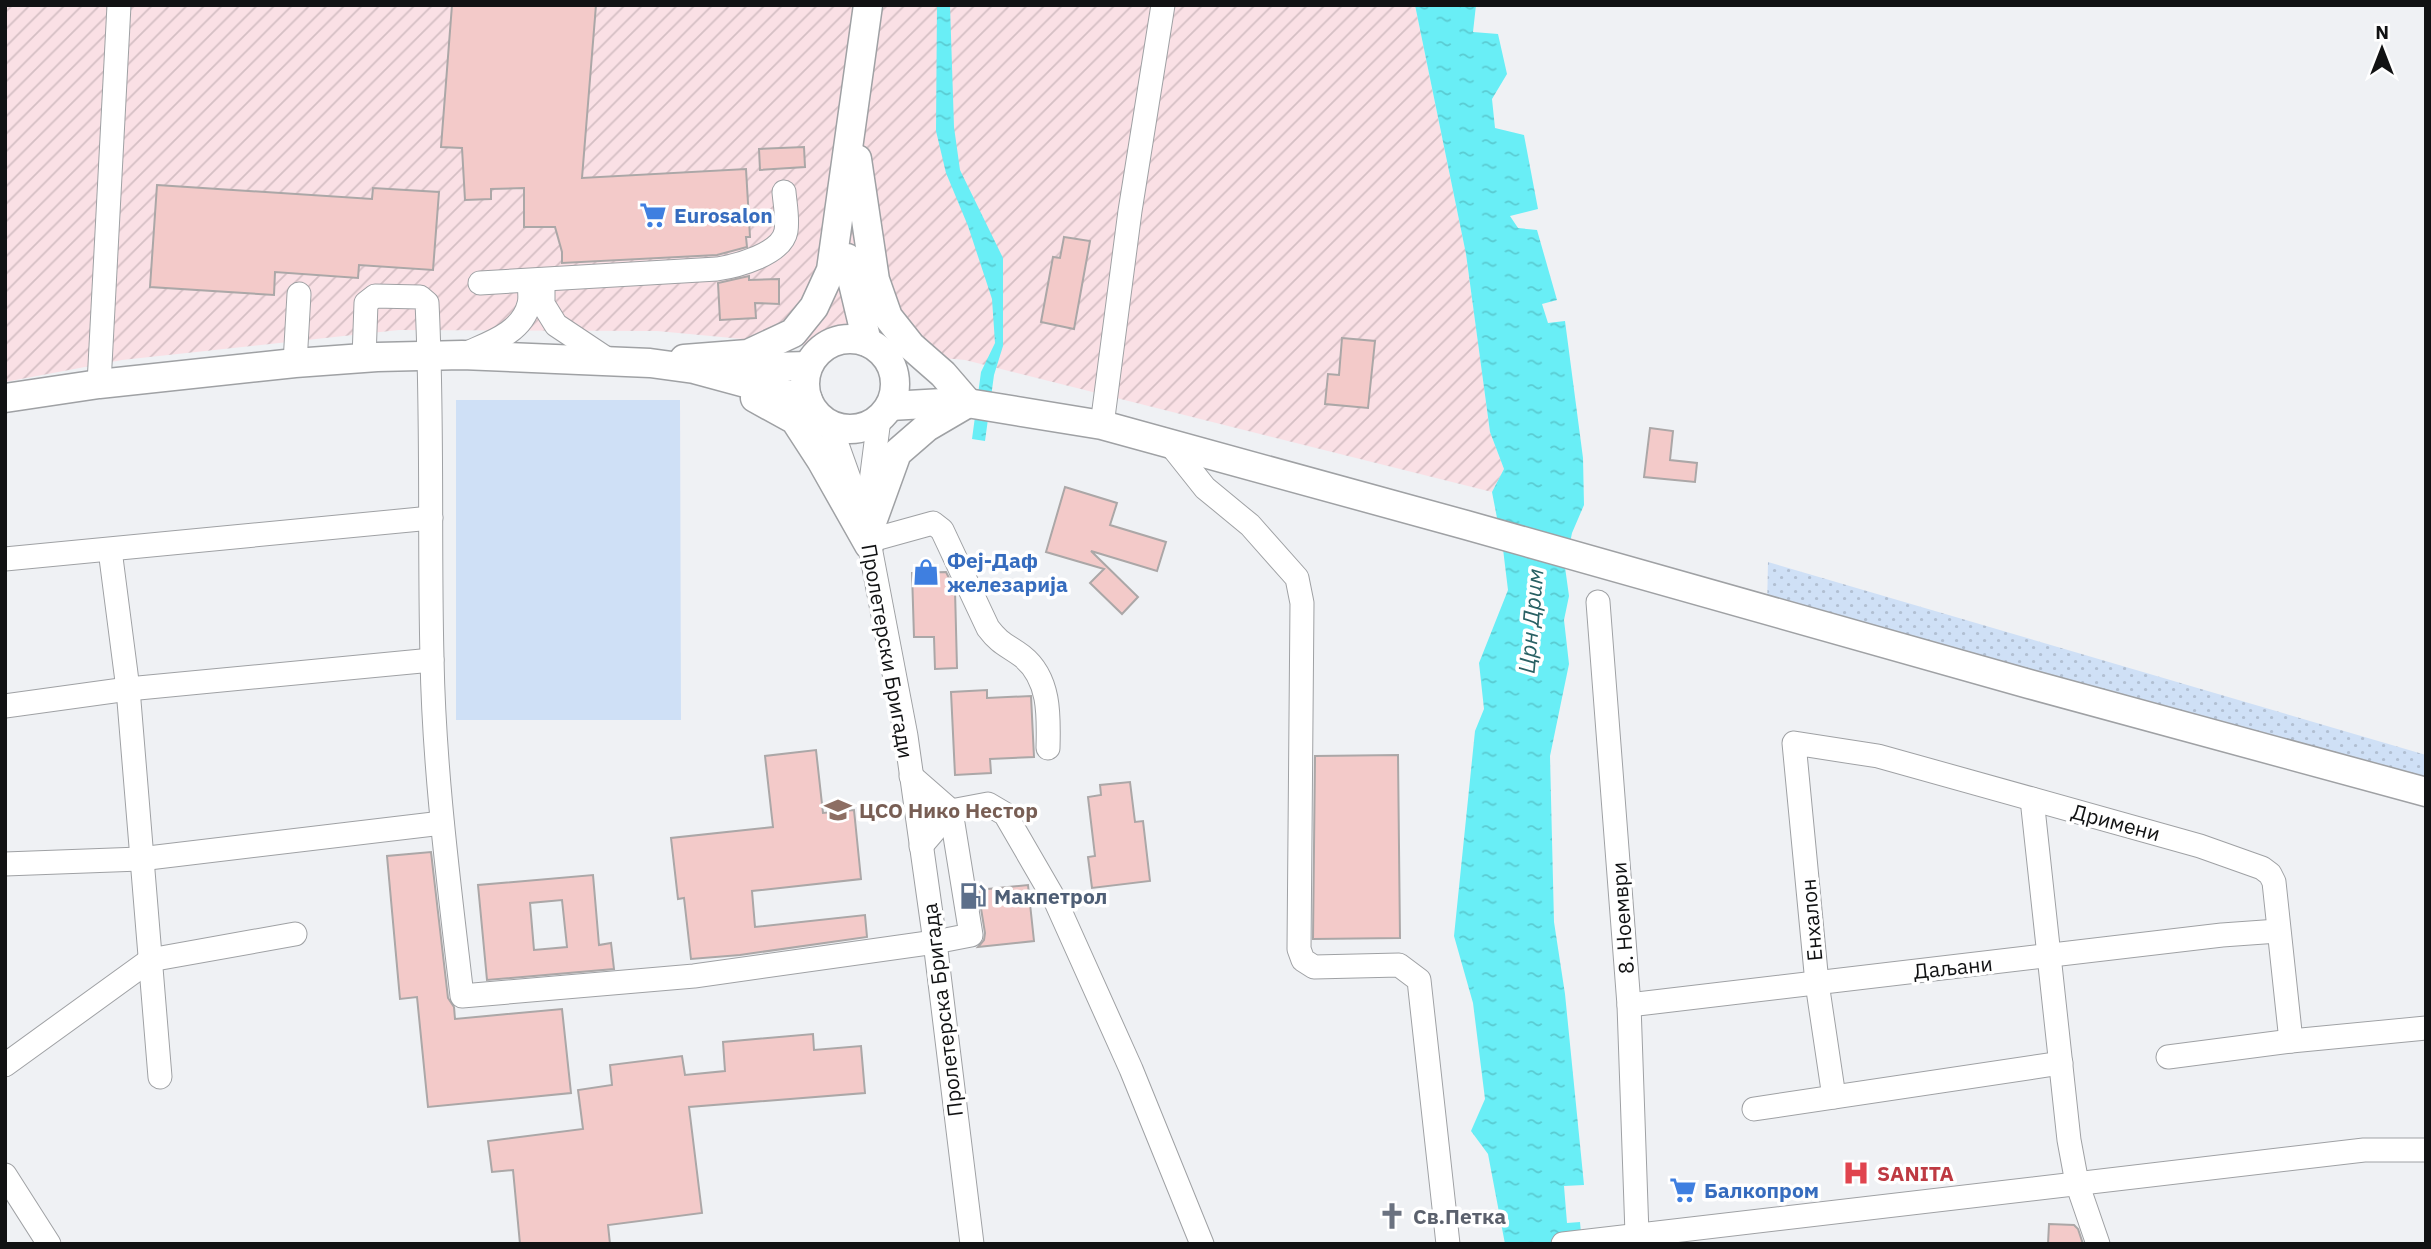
<svg xmlns="http://www.w3.org/2000/svg" width="2431" height="1249" viewBox="0 0 2431 1249" font-family="'IBM Plex Sans',sans-serif">
<style>
.industrial{fill:url(#industrial-furrows)}
.grass{fill:url(#grass-dots)}
.garden{fill:#cfe0f6}
.water{fill:url(#water-ripples)}
.building{fill:#f3cac9;stroke:#aba7a7;stroke-width:2;fill-rule:evenodd}
.lines{fill:none;stroke-linecap:round;stroke-linejoin:round}
.minor-casing{stroke:#9fa1a4;stroke-width:25}
.major-casing{stroke:#9fa1a4;stroke-width:31}
.minor{stroke:#fff;stroke-width:23}
.major{stroke:#fff;stroke-width:28}
.labels{text-anchor:middle;dominant-baseline:central;stroke-width:7;stroke-linejoin:round;paint-order:stroke}
.shop-label{font-size:21px;font-weight:bold;fill:#366cbe;stroke:#fff;text-anchor:start}
.street-label{font-size:21px;fill:#111213;stroke:#fff}
.education-label{font-size:21px;font-weight:bold;fill:#785e54;stroke:#fff;text-anchor:start}
.service-label{font-size:21px;font-weight:bold;fill:#4e5e75;stroke:#fff;text-anchor:start}
.health-label{font-size:21px;font-weight:bold;fill:#be3a42;stroke:#fff;text-anchor:start}
.worship-label{font-size:21px;font-weight:bold;fill:#5b616d;stroke:#fff;text-anchor:start}
.water-label{font-size:23px;font-style:italic;fill:#296164;stroke:#fff}
</style>
<defs>
<pattern id="industrial-furrows" width="10" height="10" patternUnits="userSpaceOnUse" patternTransform="scale(1.75)"><rect width="10" height="10" fill="#fae0e5"/><path d="M-1 1l2-2M0 10L10 0M9 11l2-2" fill="none" stroke="#d5bfc4"/></pattern>
<pattern id="grass-dots" width="8" height="8" patternUnits="userSpaceOnUse" patternTransform="scale(1.75)"><rect width="8" height="8" fill="#cfe0f6"/><path d="M2 2h.1M6 6h.1" fill="none" stroke="#b1bfd2" stroke-width="1.8" stroke-linecap="round"/></pattern>
<pattern id="water-ripples" width="26" height="14" patternUnits="userSpaceOnUse" patternTransform="scale(1.75)"><rect width="26" height="14" fill="#69eef6"/><path d="M2 4q2-2 4 0t4 0M15 11q2-2 4 0t4 0" fill="none" stroke="#5acbd2"/></pattern>
</defs>
<rect width="100%" height="100%" fill="#eff1f4"/>
<polygon class="industrial" points="5,5 1415,5 1466,254 1490,432 1504,469 1492,492 965,360 657,331 399,330 122,360 5,382"/>
<polygon class="grass" points="1768,562 2426,755 2426,792 1767,609"/>
<polygon class="garden" points="456,400 680,400 681,720 456,720"/>
<g class="water">
<polygon points="937,5 950,5 954,127 960,170 1003,258 1003,346 994,375 985,441 972,439 981,372 995,343 992,299 968,226 946,173 936,131"/>
<polygon points="1415,5 1476,5 1473,32 1498,34 1507,74 1492,99 1495,128 1524,135 1538,209 1510,216 1518,228 1537,230 1557,300 1542,304 1548,323 1565,321 1583,458 1584,505 1572,533 1565,567 1569,596 1564,620 1569,664 1550,756 1554,922 1565,994 1584,1185 1564,1186 1567,1223 1580,1222 1582,1244 1505,1244 1488,1154 1471,1131 1485,1099 1473,1003 1454,936 1475,731 1484,709 1479,663 1508,590 1503,549 1492,492 1504,469 1490,432 1466,254"/>
</g>
<g class="building">
<polygon points="452,5 596,5 582,178 746,169 750,237 746,237 747,247 717,255 562,263 562,252 555,227 524,227 524,188 491,189 491,199 465,200 462,148 441,147"/>
<polygon points="804,147 805,167 760,170 759,149"/>
<polygon points="157,185 372,199 373,188 439,192 433,270 359,265 358,278 275,272 274,295 150,287"/>
<polygon points="1064,237 1090,241 1074,329 1041,322 1053,257 1060,258"/>
<polygon points="749,276 749,280 779,279 779,304 755,303 756,318 720,320 718,283"/>
<polygon points="1342,338 1375,341 1368,408 1325,404 1328,374 1339,375"/>
<polygon points="1650,428 1673,431 1670,460 1697,463 1695,482 1644,477"/>
<polygon points="1065,487 1117,503 1110,525 1166,542 1157,571 1091,551 1138,597 1122,614 1090,583 1104,569 1046,552"/>
<polygon points="946,572 955,590 957,668 935,669 934,637 914,637 912,573"/>
<polygon points="987,690 987,698 1031,696 1034,757 990,759 991,773 955,775 951,692"/>
<polygon points="816,750 823,813 854,810 861,879 752,891 755,927 865,915 867,937 740,955 691,959 684,898 678,899 671,838 773,827 765,756"/>
<polygon points="1398,755 1400,938 1313,939 1315,756"/>
<polygon points="1130,782 1135,822 1143,821 1150,881 1092,888 1088,857 1095,856 1088,797 1101,795 1100,785"/>
<polygon points="431,852 448,998 454,1007 455,1019 562,1009 571,1093 428,1107 417,997 400,999 387,856"/>
<path d="M593,875L599,945L611,943L614,969L487,980L478,885ZM562,900L567,947L534,950L530,903Z"/>
<polygon points="1028,885 1034,941 978,947 984,940 985,933 978,890"/>
<polygon points="813,1034 814,1050 861,1046 865,1093 689,1107 702,1213 608,1225 610,1244 520,1244 513,1170 492,1172 488,1141 583,1129 578,1090 612,1085 610,1065 682,1056 685,1075 725,1071 723,1042"/>
<polygon points="2049,1224 2074,1225 2078,1229 2083,1244 2048,1244"/>
</g>
<g class="lines">
<defs>
<g id="minor">
<polyline points="543,281 543,304 556,325 610,361"/>
<path d="M480,283L717,269C737,266 782,254 786,231C788,219 785,204 784,192"/>
<path d="M465,354C489,343 522,333 529,304C531,297 529,288 529,281"/>
<path d="M364,358L366,303L375,296L420,297L427,303C433,421 429,539 432,658C434,771 449,884 462,996L694,976L935,942L971,935L951,811L911,776"/>
<polyline points="295,363 299,294"/>
<polyline points="99,384 119,5"/>
<polyline points="830,425 866,526 906,736 935,942 972,1244"/>
<polyline points="1102,425 1130,211 1163,5"/>
<polyline points="1170,444 1205,488 1250,525 1297,578 1302,603 1299,949 1303,960 1314,967 1399,965 1419,980 1448,1244"/>
<polyline points="867,513 879,419"/>
<path d="M868,541L933,523L942,530L988,628C1000,644 1007,645 1022,656C1050,678 1049,715 1048,748"/>
<polyline points="110,550 128,689 160,1077"/>
<polyline points="5,559 431,518"/>
<polyline points="1598,602 1629,1005 1637,1234"/>
<polyline points="5,706 128,689 432,660"/>
<polyline points="2032,799 2069,1140 2077,1183 2098,1244"/>
<polyline points="921,846 951,811 988,804 1005,814 1056,902 1131,1069 1202,1244"/>
<polyline points="5,864 140,859 442,823"/>
<polyline points="1629,1005 2222,935 2278,931"/>
<polyline points="2168,1057 2291,1041 2426,1028"/>
<polyline points="5,1065 150,960 295,934"/>
<polyline points="1834,1097 1817,983 1794,743 1878,756 2200,846 2262,868 2270,874 2274,882 2291,1041"/>
<polyline points="1754,1109 2061,1063"/>
<polyline points="5,1175 49,1244"/>
<polyline points="1563,1244 2364,1150 2426,1150"/>
</g>
<g id="major">
<polyline points="857,159 875,280 888,317 911,346 943,374 968,403 927,427 897,453 867,536"/>
<polyline points="847,258 867,342"/>
<circle cx="850" cy="384" r="45"/>
<polyline points="684,359 748,354 793,333 814,307 831,270 868,5"/>
<polyline points="728,368 808,366"/>
<polyline points="5,398 99,384 295,363 377,357 462,355 650,363 694,369 808,400"/>
<polyline points="755,398 795,420 821,460 869,545"/>
<polyline points="890,406 961,402 1102,425 1466,525 2029,684 2426,792"/>
</g>
</defs>
<use href="#minor" class="minor-casing"/>
<use href="#major" class="major-casing"/>
<use href="#minor" class="minor"/>
<use href="#major" class="major"/>
</g>
<defs>
<symbol id="supermarket-bare" viewBox="-9 -9 18 18"><path d="M-6-5.5h2.5l.6 2H6L4.5 2H-2.5L-4.4-4H-6ZM-1.5 3.2a1.3 1.3 0 1 0 .1 0ZM3 3.2a1.3 1.3 0 1 0 .1 0Z" fill="#3f7fe0" stroke="#fff" stroke-width="2.5" paint-order="stroke"/></symbol>
<symbol id="shop-bare" viewBox="-9 -9 18 18"><path d="M-5-2.5h2.3a2.7 3.5 0 0 1 5.4 0H5L5.5 6h-11ZM-1.5-2.5h3a1.5 2.3 0 0 0-3 0Z" fill="#3f7fe0" stroke="#fff" stroke-width="2.5" paint-order="stroke"/></symbol>
<symbol id="school-bare" viewBox="-9 -9 18 18"><path d="M0-5L7-2L0 1L-7-2ZM-4 1L0 2.5L4 1V4Q0 6-4 4Z" fill="#8d6e63" stroke="#fff" stroke-width="2.5" paint-order="stroke"/></symbol>
<symbol id="fuel-bare" viewBox="-9 -9 18 18"><path d="M-5.5-6h7V0h2V4h1.3V-2.5L3-4.5l.8-.8L6-3V5H2.5V1h-1V6h-7ZM-4.2-4.7v3.2H.2V-4.7Z" fill="#5c6f8a" stroke="#fff" stroke-width="2.5" paint-order="stroke"/></symbol>
<symbol id="hospital-bare" viewBox="-9 -9 18 18"><path d="M-5-5h3v3.5h4V-5h3V5h-3V1.5h-4V5h-3Z" fill="#e0444e" stroke="#fff" stroke-width="2.5" paint-order="stroke"/></symbol>
<symbol id="church-bare" viewBox="-9 -9 18 18"><path d="M-1.2-6h2.4v3.5h3.3v2.4h-3.3V6h-2.4V-.1h-3.3v-2.4h3.3Z" fill="#6b7280" stroke="#fff" stroke-width="2.5" paint-order="stroke"/></symbol>
</defs>
<g fill-rule="evenodd">
<use href="#supermarket-bare" x="634" y="196" width="38" height="38"/>
<use href="#shop-bare" x="907" y="553" width="38" height="38"/>
<use href="#school-bare" x="819" y="791" width="38" height="38"/>
<use href="#fuel-bare" x="954" y="877" width="38" height="38"/>
<use href="#hospital-bare" x="1837" y="1154" width="38" height="38"/>
<use href="#supermarket-bare" x="1664" y="1171" width="38" height="38"/>
<use href="#church-bare" x="1373" y="1197" width="38" height="38"/>
</g>
<g class="labels">
<g class="shop-label">
<text x="674" y="215">Eurosalon</text>
<text x="947" y="560">Феј-Даф<tspan x="947" dy="24">железарија</tspan></text>
<text x="1704" y="1190">Балкопром</text>
</g>
<g class="street-label">
<text transform="translate(888 651) rotate(80)">Пролетерски Бригади</text>
<text transform="translate(2116 822) rotate(15)">Дримени</text>
<text transform="translate(1622 918) rotate(-94)">8. Ноември</text>
<text transform="translate(1811 920) rotate(-95)">Енхалон</text>
<text transform="translate(1953 967) rotate(-6)">Даљани</text>
<text transform="translate(942 1010) rotate(-97)">Пролетерска Бригада</text>
</g>
<g class="education-label">
<text x="859" y="810">ЦСО Нико Нестор</text>
</g>
<g class="service-label">
<text x="994" y="896">Макпетрол</text>
</g>
<g class="health-label">
<text x="1877" y="1173">SANITA</text>
</g>
<g class="worship-label">
<text x="1413" y="1216">Св.Петка</text>
</g>
<g class="water-label">
<text transform="translate(1530 621) rotate(-85)">Црн Дрим</text>
</g>
</g>
<rect width="2431" height="1249" fill="none" stroke="#111213" stroke-width="14"/>
<g transform="translate(2382 49)" stroke="#ffffff" stroke-width="5" paint-order="stroke">
<path d="M0-5L12 26L0 18L-12 26Z" fill="#111213"/>
<text y="-10" font-size="19" font-weight="bold" text-anchor="middle" fill="#111213">N</text>
</g>
</svg>
